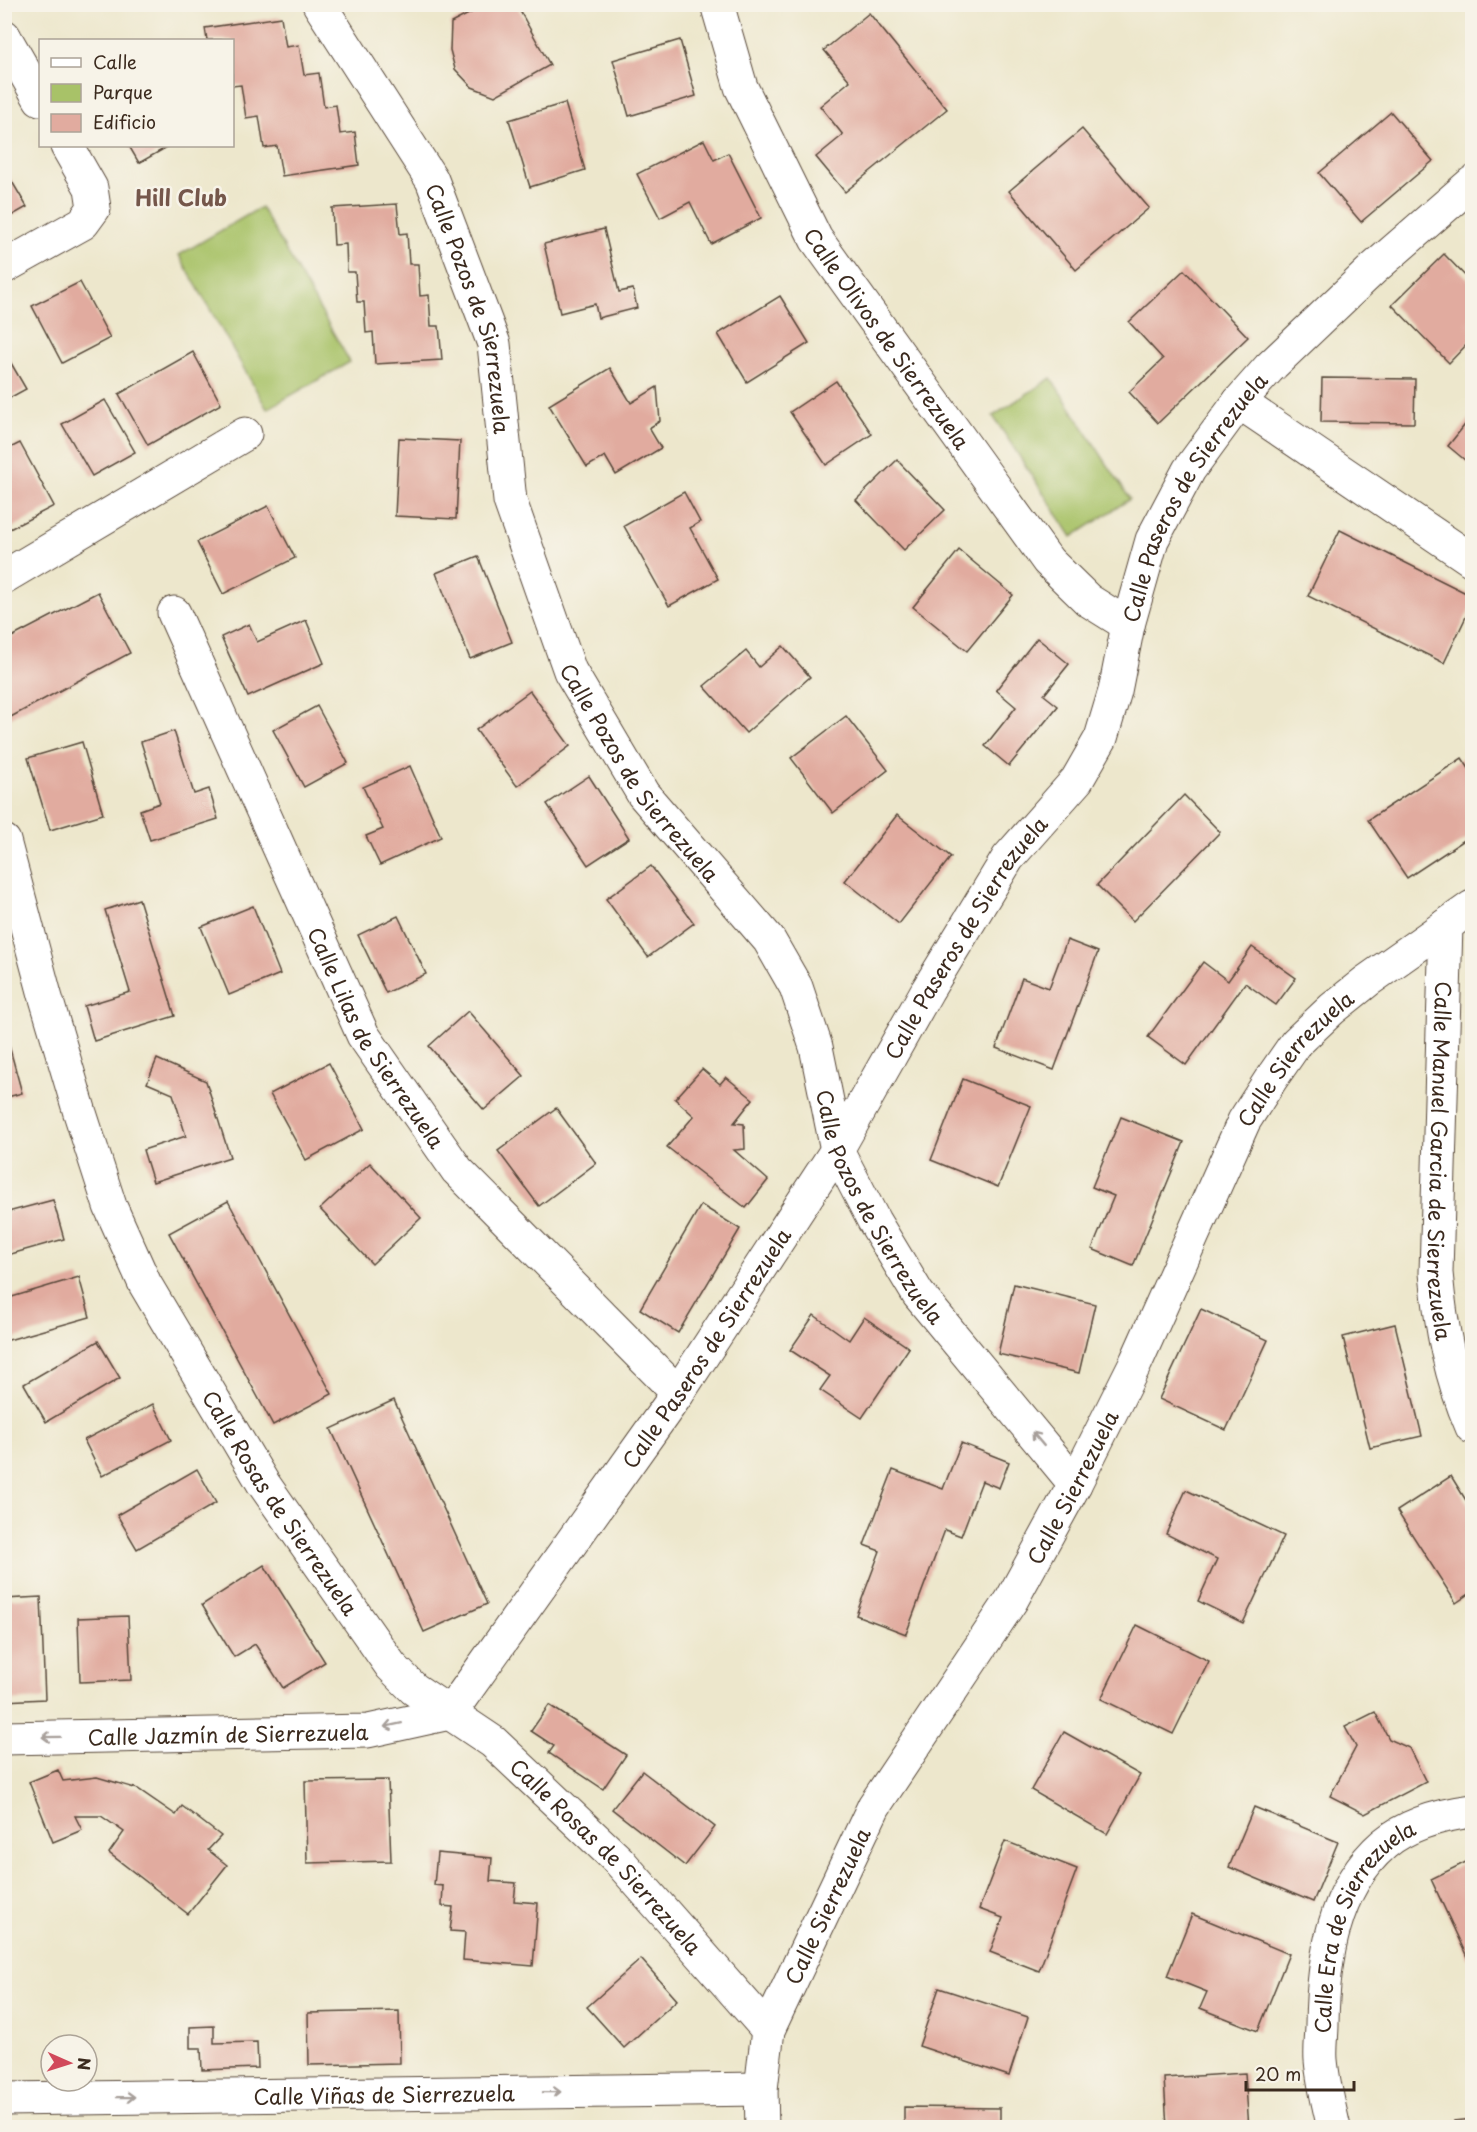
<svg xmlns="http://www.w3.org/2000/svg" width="1477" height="2132" viewBox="0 0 1477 2132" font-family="'Playpen Sans',sans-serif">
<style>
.green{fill:#a8c268;stroke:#727643;stroke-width:1.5}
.building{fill:#e1ab9f}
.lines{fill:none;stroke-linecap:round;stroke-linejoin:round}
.minor-casing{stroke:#564638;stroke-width:35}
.minor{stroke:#fff;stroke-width:33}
.oneway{stroke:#a79f9a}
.labels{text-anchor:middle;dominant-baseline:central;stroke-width:5;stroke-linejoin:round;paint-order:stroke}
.street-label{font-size:21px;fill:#3b2a1e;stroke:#f7f3e8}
.neighbourhood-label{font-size:22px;font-weight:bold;fill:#75574b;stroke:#f7f3e8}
</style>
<rect width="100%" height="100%" fill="#f7f3e8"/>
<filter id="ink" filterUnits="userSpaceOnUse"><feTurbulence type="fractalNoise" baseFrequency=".0167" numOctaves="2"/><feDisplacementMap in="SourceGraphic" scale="12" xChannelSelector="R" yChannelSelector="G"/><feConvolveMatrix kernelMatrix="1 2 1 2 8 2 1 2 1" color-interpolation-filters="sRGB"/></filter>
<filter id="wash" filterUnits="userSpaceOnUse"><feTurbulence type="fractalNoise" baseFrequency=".008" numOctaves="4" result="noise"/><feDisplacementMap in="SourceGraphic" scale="24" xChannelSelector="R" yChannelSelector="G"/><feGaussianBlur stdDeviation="1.35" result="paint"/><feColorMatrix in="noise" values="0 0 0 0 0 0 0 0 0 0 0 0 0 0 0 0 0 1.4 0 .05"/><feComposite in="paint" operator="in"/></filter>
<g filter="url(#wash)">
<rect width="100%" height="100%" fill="#ede7cc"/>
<g class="green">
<polygon points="261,207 350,362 267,409 179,255"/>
<polygon points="1051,378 1130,499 1072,537 993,416"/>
</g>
<g id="blocks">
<g class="building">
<polygon points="488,4 516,4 550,65 495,96 472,87 455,69 450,50 451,23"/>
<polygon points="869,13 947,109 845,192 816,157 843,135 820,106 850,81 824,50"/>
<polygon points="281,17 286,47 299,45 304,75 319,73 324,107 336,105 340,134 355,132 359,165 282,176 277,146 264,148 259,116 246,118 241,85 232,86 232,40 207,40 205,28"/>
<polygon points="680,40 696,96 629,116 613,60"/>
<polygon points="565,103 585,170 530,187 509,120"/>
<polygon points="1391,112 1433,161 1361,222 1319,173"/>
<polygon points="1082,129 1149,208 1076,270 1009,191"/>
<polygon points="704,140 714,160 728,153 761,218 711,244 690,202 660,218 637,174"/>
<polygon points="129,146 169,146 139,163"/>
<polygon points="4,168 27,207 4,220"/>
<polygon points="397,204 400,234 407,233 409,264 418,264 420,296 429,295 431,326 439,326 442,360 375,364 373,332 366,333 364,302 357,302 355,272 347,272 346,244 334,245 332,208"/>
<polygon points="604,229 619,292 633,289 637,308 598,318 595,304 560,313 544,244"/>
<polygon points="1444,254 1472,283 1472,339 1449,363 1392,305"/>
<polygon points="1184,270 1248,337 1158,423 1129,392 1163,359 1129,322"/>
<polygon points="80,282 110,338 62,363 32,306"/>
<polygon points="780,296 809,343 747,382 718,334"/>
<polygon points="4,351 26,389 4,401"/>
<polygon points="193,352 221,404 148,445 119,394"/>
<polygon points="610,368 631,403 657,387 660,421 649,428 661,448 616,475 605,456 587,467 549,405"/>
<polygon points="1322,378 1415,379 1414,423 1321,422"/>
<polygon points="836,381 872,434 826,465 790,412"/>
<polygon points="105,400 135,452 92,476 62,424"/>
<polygon points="1472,416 1472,466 1448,446"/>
<polygon points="399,438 460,441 456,519 395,516"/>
<polygon points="20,443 54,506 4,532 4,451"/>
<polygon points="897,460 945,510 904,550 856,500"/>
<polygon points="684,492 700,522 690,528 718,579 669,606 624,526"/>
<polygon points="268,506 295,558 223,594 197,542"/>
<polygon points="1340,530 1472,596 1472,604 1444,663 1308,596"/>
<polygon points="959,550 1013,595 967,651 913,607"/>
<polygon points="478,556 512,642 470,659 436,573"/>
<polygon points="98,592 130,653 7,719 4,716 4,641"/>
<polygon points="306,620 324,663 248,697 221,637 249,624 257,642"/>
<polygon points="1037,638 1069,664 1044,695 1058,706 1009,766 985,746 1016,707 996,690"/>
<polygon points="783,646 810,677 746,733 704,686 746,651 759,667"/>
<polygon points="530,691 570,746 517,786 476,730"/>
<polygon points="317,706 348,763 304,787 273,730"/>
<polygon points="846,716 888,770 833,813 791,758"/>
<polygon points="174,731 194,794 209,789 218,819 150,840 140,810 160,803 141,742"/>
<polygon points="82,742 103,814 50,830 28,758"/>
<polygon points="1462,758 1472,773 1472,835 1407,878 1368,820"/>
<polygon points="410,766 441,837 380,865 366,836 383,829 363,787"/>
<polygon points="589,776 629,838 588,865 547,804"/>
<polygon points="1184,795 1220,832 1133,921 1097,885"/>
<polygon points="897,815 951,857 899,924 845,881"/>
<polygon points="651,866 694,923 648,957 606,899"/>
<polygon points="139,899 175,1016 94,1041 84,1006 130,992 105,910"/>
<polygon points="253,906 280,974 229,995 201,927"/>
<polygon points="398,916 426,974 386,993 358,935"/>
<polygon points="1067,940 1098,952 1054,1070 996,1048 1022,978 1049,988"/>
<polygon points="1252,947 1296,978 1276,1005 1245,983 1186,1065 1148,1037 1203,962 1228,981"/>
<polygon points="468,1011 524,1076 484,1110 429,1046"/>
<polygon points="7,1038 22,1093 4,1098 4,1039"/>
<polygon points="157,1059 206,1081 230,1157 153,1182 143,1150 186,1136 173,1094 147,1083"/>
<polygon points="329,1063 364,1129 306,1160 270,1094"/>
<polygon points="702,1069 720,1084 726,1077 753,1099 734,1123 744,1124 745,1149 734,1150 768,1180 746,1208 667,1147 694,1116 675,1099"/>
<polygon points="963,1079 1031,1106 998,1187 931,1160"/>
<polygon points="556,1108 596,1163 539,1206 498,1151"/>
<polygon points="1121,1117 1184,1142 1133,1266 1092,1249 1114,1196 1092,1187"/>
<polygon points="370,1163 421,1218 372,1264 320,1209"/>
<polygon points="53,1200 64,1239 4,1256 4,1213"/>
<polygon points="228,1201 332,1394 273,1425 169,1233"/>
<polygon points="701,1205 740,1229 678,1333 640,1309"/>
<polygon points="79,1277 90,1317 5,1341 5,1299"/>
<polygon points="1014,1284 1095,1304 1079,1373 998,1354"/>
<polygon points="1201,1309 1268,1340 1226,1430 1159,1399"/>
<polygon points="814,1315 849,1340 864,1317 909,1348 862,1418 820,1390 830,1376 790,1350"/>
<polygon points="1395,1324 1422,1436 1370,1448 1343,1337"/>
<polygon points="98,1341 120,1378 46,1422 24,1384"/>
<polygon points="394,1400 487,1604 424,1632 331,1429"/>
<polygon points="153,1404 171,1440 102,1476 84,1440"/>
<polygon points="961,1443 1009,1462 999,1488 982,1481 961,1536 945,1530 906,1634 856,1615 880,1551 864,1545 893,1470 943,1489"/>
<polygon points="197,1469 216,1503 137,1549 117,1515"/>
<polygon points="1451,1476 1472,1510 1472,1592 1456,1603 1397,1511"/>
<polygon points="1186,1490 1284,1536 1243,1623 1198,1601 1217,1559 1166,1534"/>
<polygon points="264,1565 325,1662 283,1688 255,1644 234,1657 202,1605"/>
<polygon points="41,1597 45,1699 4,1701 4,1599"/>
<polygon points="128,1616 131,1680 80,1682 78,1618"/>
<polygon points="1137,1625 1209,1661 1173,1734 1101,1699"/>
<polygon points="549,1705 626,1755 603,1789 549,1753 554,1746 531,1731"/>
<polygon points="1375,1712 1389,1739 1409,1748 1426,1782 1365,1814 1330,1796 1356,1747 1345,1727"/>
<polygon points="1064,1732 1140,1775 1107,1834 1031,1790"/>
<polygon points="58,1770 63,1781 97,1777 138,1789 176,1815 182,1806 221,1836 208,1850 227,1865 188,1914 109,1853 124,1832 101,1816 75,1816 82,1830 53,1842 29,1782"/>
<polygon points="642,1771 715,1827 685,1866 612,1809"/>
<polygon points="388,1780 391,1861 307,1863 305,1781"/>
<polygon points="1254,1807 1338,1842 1313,1902 1229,1867"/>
<polygon points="1005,1841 1077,1869 1039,1971 990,1952 1003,1918 979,1909"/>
<polygon points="437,1853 492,1858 490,1881 516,1883 514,1901 538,1903 533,1966 463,1960 465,1932 450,1931 453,1907 442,1906 443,1886 434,1885"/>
<polygon points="1472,1859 1472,1957 1468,1959 1431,1879"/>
<polygon points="1192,1914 1289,1954 1258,2031 1200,2008 1207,1992 1167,1976"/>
<polygon points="641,1959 677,2000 624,2048 587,2007"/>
<polygon points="939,1988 1028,2017 1009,2076 919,2046"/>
<polygon points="399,2011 400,2063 309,2065 308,2013"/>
<polygon points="214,2026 214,2043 257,2042 258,2068 202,2070 201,2048 190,2048 190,2027"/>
<polygon points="1245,2073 1249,2128 1167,2128 1164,2078"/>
<polygon points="904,2107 1000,2108 1000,2128 904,2128"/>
<polygon points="1472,2119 1472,2128 1454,2128 1454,2121"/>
</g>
</g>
</g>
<g filter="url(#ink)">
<use href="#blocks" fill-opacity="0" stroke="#564638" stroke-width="1.5"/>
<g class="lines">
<defs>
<g id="minor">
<path id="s1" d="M319,4L432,180L494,344L510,501L570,671L643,794L769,940L796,987L816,1047L837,1150L874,1221L918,1294L1075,1484"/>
<path id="s2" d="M717,4L741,87L816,239L1048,561L1088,600L1128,625"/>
<polyline points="4,36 40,99"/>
<polyline points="4,267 83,223 94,208 91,188 67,146"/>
<polyline points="1239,402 1472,560"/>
<polyline points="4,577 245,434"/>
<path id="s3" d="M174,613L363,1035L457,1170L678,1393"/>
<path id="s4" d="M4,841L45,995L80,1113L110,1206L145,1284L263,1483L391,1666L414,1689L493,1742L619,1861L768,2030"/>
<path id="s5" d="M1446,925L1436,1273C1441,1327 1450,1377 1472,1427"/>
<path id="s6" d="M4,1738L368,1731L450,1713L678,1393L837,1150L927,991L1008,858L1077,780L1101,738L1115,691L1128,625L1152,540L1189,470L1239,402L1269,368L1373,269L1472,183"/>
<path id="s7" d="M4,2099L761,2089"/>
<path id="s8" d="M762,2128L761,2089L768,2030L874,1806L1011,1601L1075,1484L1136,1362L1244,1121L1271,1079L1296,1043L1332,1009L1367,981L1472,907"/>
<path id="s9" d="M1334,2128C1329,2106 1323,2083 1321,2060C1320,2048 1322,2036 1322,2024C1323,1961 1333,1888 1384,1844C1409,1823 1441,1815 1472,1811"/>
</g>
</defs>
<use href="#minor" class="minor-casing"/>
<use href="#minor" class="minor"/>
</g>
<defs><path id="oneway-shaft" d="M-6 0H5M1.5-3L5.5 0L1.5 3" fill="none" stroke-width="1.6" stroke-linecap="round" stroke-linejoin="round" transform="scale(1.5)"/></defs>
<g class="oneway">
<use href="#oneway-shaft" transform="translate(1038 1439) rotate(-130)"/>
<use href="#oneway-shaft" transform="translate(393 1725) rotate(168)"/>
<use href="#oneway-shaft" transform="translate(51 1737) rotate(179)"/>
<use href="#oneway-shaft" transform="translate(552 2092) rotate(-1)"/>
<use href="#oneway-shaft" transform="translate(126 2097) rotate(-1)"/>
</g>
</g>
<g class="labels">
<g class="street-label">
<text stroke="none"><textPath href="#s1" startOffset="344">Calle Pozos de Sierrezuela</textPath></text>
<text stroke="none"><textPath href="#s2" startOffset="378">Calle Olivos de Sierrezuela</textPath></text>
<text stroke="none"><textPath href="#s6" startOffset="1884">Calle Paseros de Sierrezuela</textPath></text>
<text stroke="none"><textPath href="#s1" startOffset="846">Calle Pozos de Sierrezuela</textPath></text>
<text stroke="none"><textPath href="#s6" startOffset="1380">Calle Paseros de Sierrezuela</textPath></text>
<text stroke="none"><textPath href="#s3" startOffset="471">Calle Lilas de Sierrezuela</textPath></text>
<text stroke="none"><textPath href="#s8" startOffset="1208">Calle Sierrezuela</textPath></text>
<text stroke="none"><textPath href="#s5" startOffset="236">Calle Manuel Garcia de Sierrezuela</textPath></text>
<text stroke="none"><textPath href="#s1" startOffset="1350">Calle Pozos de Sierrezuela</textPath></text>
<text stroke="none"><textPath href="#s6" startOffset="894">Calle Paseros de Sierrezuela</textPath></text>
<text stroke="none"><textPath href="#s8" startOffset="722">Calle Sierrezuela</textPath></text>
<text stroke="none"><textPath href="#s4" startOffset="723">Calle Rosas de Sierrezuela</textPath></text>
<text stroke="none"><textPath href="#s6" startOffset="224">Calle Jazmín de Sierrezuela</textPath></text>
<text stroke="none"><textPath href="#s4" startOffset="1209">Calle Rosas de Sierrezuela</textPath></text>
<text stroke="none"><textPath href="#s8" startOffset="236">Calle Sierrezuela</textPath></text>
<text stroke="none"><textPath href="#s9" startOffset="216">Calle Era de Sierrezuela</textPath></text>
<text stroke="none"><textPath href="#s7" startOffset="380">Calle Viñas de Sierrezuela</textPath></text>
</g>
<g class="neighbourhood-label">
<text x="181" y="196">Hill Club</text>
</g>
</g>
<rect width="1477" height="2132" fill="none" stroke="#f7f3e8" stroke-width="24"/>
<rect x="39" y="39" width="195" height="108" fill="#f7f3e8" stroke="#aca397" stroke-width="1.5"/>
<rect x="51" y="58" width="30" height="9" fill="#ffffff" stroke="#aca397" stroke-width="1.5"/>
<text x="93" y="69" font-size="18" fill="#3b2a1e">Calle</text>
<rect x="51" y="84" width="30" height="18" fill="#a8c268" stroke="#aca397" stroke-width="1.5"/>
<text x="93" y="99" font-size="18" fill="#3b2a1e">Parque</text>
<rect x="51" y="114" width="30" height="18" fill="#e1ab9f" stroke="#aca397" stroke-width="1.5"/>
<text x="93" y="129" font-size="18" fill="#3b2a1e">Edificio</text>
<g transform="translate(69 2063) rotate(93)"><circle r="28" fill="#f7f3e8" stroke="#aca397" stroke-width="1.5"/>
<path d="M0-4.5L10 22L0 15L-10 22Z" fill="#d1495b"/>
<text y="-9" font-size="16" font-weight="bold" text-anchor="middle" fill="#3b2a1e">N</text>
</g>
<path d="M1246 2081v9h108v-9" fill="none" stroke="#3b2a1e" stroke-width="3"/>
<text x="1255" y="2081" font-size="18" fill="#3b2a1e" stroke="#f7f3e8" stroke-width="4.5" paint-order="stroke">20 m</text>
</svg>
